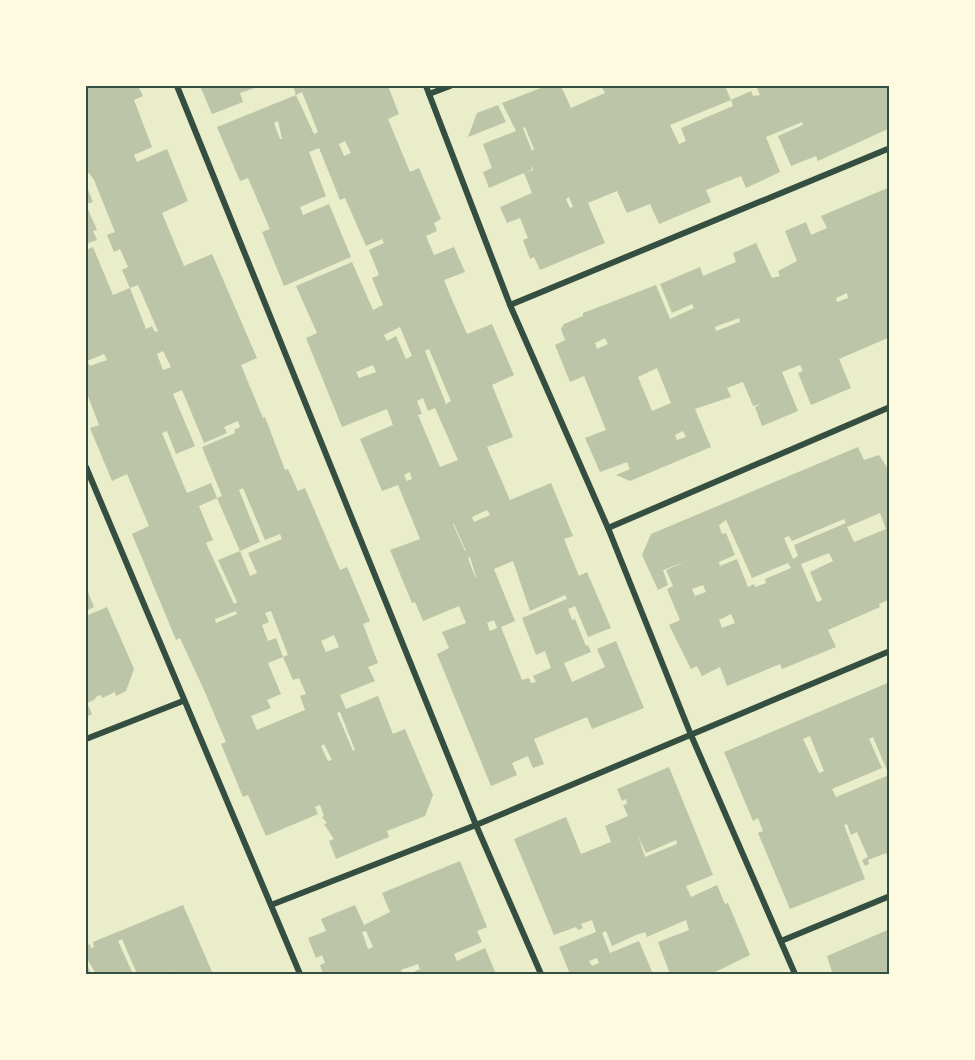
<svg xmlns="http://www.w3.org/2000/svg" width="975" height="1060" viewBox="0 0 975 1060" font-family="Lora,serif">
<style>
.building{fill:#bcc5a7;fill-rule:evenodd}
.lines{fill:none;stroke-linecap:round;stroke-linejoin:round}
.minor{stroke:#344e41;stroke-width:6}
.neatline{fill:none;stroke:#344e41;stroke-width:2}
</style>
<rect width="100%" height="100%" fill="#e9edc9"/>
<g class="building">
<path d="M86,86H138L143,96L134,100L152,147L134,155L137,162L167,149L188,201L162,213L184,266L212,254L257,358L241,365L263,418L265,417L285,470L288,469L298,491L305,488L340,570L347,567L370,621L363,624L378,663L368,667L375,681L340,695L346,709L378,696L393,734L405,729L433,795L425,816L387,831L389,837L336,859L329,841L334,839L324,824L327,823L322,817L324,816L320,805L315,807L318,814L266,836L248,795L243,797L221,744L226,742L204,690L180,638L176,640L132,534L149,526L127,474L112,481L90,428L99,425L86,391V250L93,247L113,295L130,288L146,329L152,326L155,332L158,331L138,285L130,288L122,270L128,267L120,249L114,252L107,235L115,232L94,180L89,173L86,174ZM163,351L171,367L163,370L157,354ZM104,354L107,360L90,366L87,361ZM182,390L204,443L227,433L224,427L238,421L240,427L234,430L235,433L202,447L222,496L217,498L240,551L260,542L239,490L243,488L265,540L280,534L282,539L248,553L257,573L250,576L240,551L218,560L237,602L234,604L206,543L213,540L199,506L217,498L211,483L187,493L162,433L167,431L176,454L195,446L173,394ZM236,611L237,614L216,623L215,619ZM271,611L288,655L283,657L293,680L299,678L306,694L300,696L305,710L257,730L251,716L271,708L267,700L281,694L268,663L283,657L276,638L268,641L262,625L269,622L265,613ZM334,635L339,647L326,652L321,641ZM340,712L355,750L353,751L337,713ZM324,744L332,760L328,761L321,746Z"/>
<polygon points="200,86 260,86 240,93 243,102 212,114"/>
<path d="M293,86H388L399,114L388,119L410,172L419,168L441,219L434,223L437,231L426,236L434,255L454,247L465,272L444,280L453,302L467,334L492,324L514,375L492,385L513,437L487,447L510,500L551,483L573,536L564,539L579,576L587,572L611,628L588,637L575,606L568,609L572,620L575,619L586,646L588,645L591,652L564,663L572,682L605,667L597,649L616,641L644,708L592,729L587,717L534,739L544,764L533,768L528,756L512,763L517,775L491,786L437,654L449,648L442,632L466,623L459,606L423,621L415,602L412,603L390,550L420,539L398,485L382,491L360,439L393,425L387,409L342,427L306,338L317,333L296,286L352,262L373,310L383,305L372,278L379,275L369,250L384,243L382,239L366,246L345,198L340,200L319,148L309,152L326,196L300,207L303,215L329,204L351,257L284,286L262,232L270,229L248,178L240,181L217,127L296,95L314,134L318,132L302,92L296,95ZM278,121L282,139H280L274,123ZM345,141L351,153L344,156L339,144ZM400,327L412,356L406,359L396,336L387,341L384,335ZM429,349L451,401L446,404L425,351ZM373,365L376,372L359,378L356,372ZM423,398L428,411L435,408L458,460L440,467L418,415L422,414L417,401ZM410,472L412,479L407,481L404,475ZM487,510L490,515L474,522L472,517ZM453,524H454L466,551H465ZM470,557L476,577H475L468,558ZM513,561L530,611L565,595L567,599L522,618L536,655L545,651L551,668L533,676L536,682L531,683L529,678L522,680L501,627L515,621L494,569ZM494,620L497,628L490,631L487,623Z"/>
<path d="M546,86H561L571,108L605,93L601,86H725L731,100L751,91L753,96L760,95L757,88L764,86H890V128L818,161L816,156L791,166L778,136L803,125L802,122L766,137L780,172L746,188L741,176L706,190L711,202L659,224L650,204L627,213L617,191L588,203L605,243L540,270L534,257L530,259L523,240L528,238L520,218L507,223L500,207L532,193L524,173L533,170L532,166L531,170L489,188L483,172L492,168L483,144L516,131L502,103ZM731,100L733,106L681,128L686,141L679,144L670,125ZM525,127L534,149L532,151L523,128ZM569,197L573,207L570,208L566,199Z"/>
<polygon points="498,105 506,122 468,137 477,113"/>
<polygon points="86,185 93,202 86,204"/>
<path d="M890,187V337L839,359L851,388L811,405L798,373L803,371L800,365L782,372L798,411L762,426L755,407L761,404L753,406L743,382L727,388L731,397L695,409L711,447L630,481L616,475L630,469L627,462L600,472L585,438L606,430L584,376L570,382L555,345L565,340L561,329L564,324L583,316V313L656,285L670,319L694,308L692,304L672,313L660,284L700,267L703,276L736,262L733,253L756,243L772,278L780,276L778,271L797,261L785,231L806,222L811,235L827,228L821,216ZM847,293L848,298L837,302L836,298ZM739,318L740,322L716,331L715,327ZM605,338L608,344L597,349L595,343ZM657,368L671,403L652,411L638,377ZM683,431L686,437L677,440L675,435Z"/>
<polygon points="86,205 97,230 93,231 97,240 86,244"/>
<path d="M858,447L864,460L879,455L890,472V599L879,604L880,607L828,630L836,647L782,669L780,664L727,686L720,667L702,676L697,666L691,669L669,625L680,620L667,589L673,586L666,570L687,561L663,570L668,585L658,590L642,555L651,534ZM880,513L886,529L854,542L847,527ZM844,519L846,523L794,545L798,556L793,559L784,538L789,536L792,541ZM726,520L752,578L788,563L791,568L765,579L766,583L755,587L754,584L748,587L737,559L720,566L719,562L735,555L726,533L722,534L719,525ZM829,553L833,561L810,572L822,600L817,602L801,564ZM703,585L706,592L695,596L692,589ZM731,614L735,623L722,628L719,620Z"/>
<polygon points="86,587 94,607 86,611"/>
<polygon points="107,607 134,669 126,691 116,696 115,692 102,698 101,695 97,696 94,700 87,703 92,714 86,717 86,616"/>
<path d="M890,682V861L886,853L868,860L869,864L865,866L862,860L868,857L857,832L851,835L847,824L844,825L865,879L790,909L758,833L763,831L758,818L753,821L724,752ZM810,736L824,771L819,773L803,739ZM873,737L889,775L836,797L832,789L882,768L869,739Z"/>
<path d="M669,767L713,875L686,886L691,897L717,885L725,904L728,903L750,955L711,974H670L658,942L689,930L686,920L647,937L645,932L636,935L612,946L606,931L602,933L610,953L639,941L653,974H570L559,947L596,932L592,920L581,924L583,928L578,930L576,927L554,935L514,839L566,817L581,854L611,842L605,826L628,816L623,805L627,804L626,799L622,801L617,789ZM638,836L646,853L676,840L677,844L645,857ZM597,958L599,963L592,966L589,961Z"/>
<path d="M460,861L487,927L477,931L482,942L454,954L457,961L485,948L496,974H416L415,971L420,969L418,964L401,970L403,974H323L320,965L325,963L322,955L316,958L308,938L326,931L321,919L355,905L364,925L390,912L382,893ZM366,931L373,947L368,949L362,932Z"/>
<polygon points="183,905 213,974 174,974 173,970 173,974 137,974 122,939 118,941 133,974 96,974 86,957 86,946 90,944 91,948 94,947 93,942"/>
<polygon points="890,929 890,974 827,974 832,972 827,956"/>
<polygon points="86,962 91,974 86,974"/>
</g>
<g class="lines">
<g class="minor">
<polyline points="177,86 476,825 541,974"/>
<polyline points="426,86 510,305 608,528 691,735 795,974"/>
<polyline points="429,94 450,86"/>
<polyline points="510,305 890,148"/>
<polyline points="86,467 300,974"/>
<polyline points="608,528 890,407"/>
<polyline points="86,739 183,701"/>
<polyline points="271,905 476,825 890,651"/>
<polyline points="781,941 890,896"/>
</g>
</g>
<rect width="975" height="1060" fill="none" stroke="#fefae0" stroke-width="174"/>
<rect x="87" y="87" width="801" height="886" class="neatline"/>
</svg>
